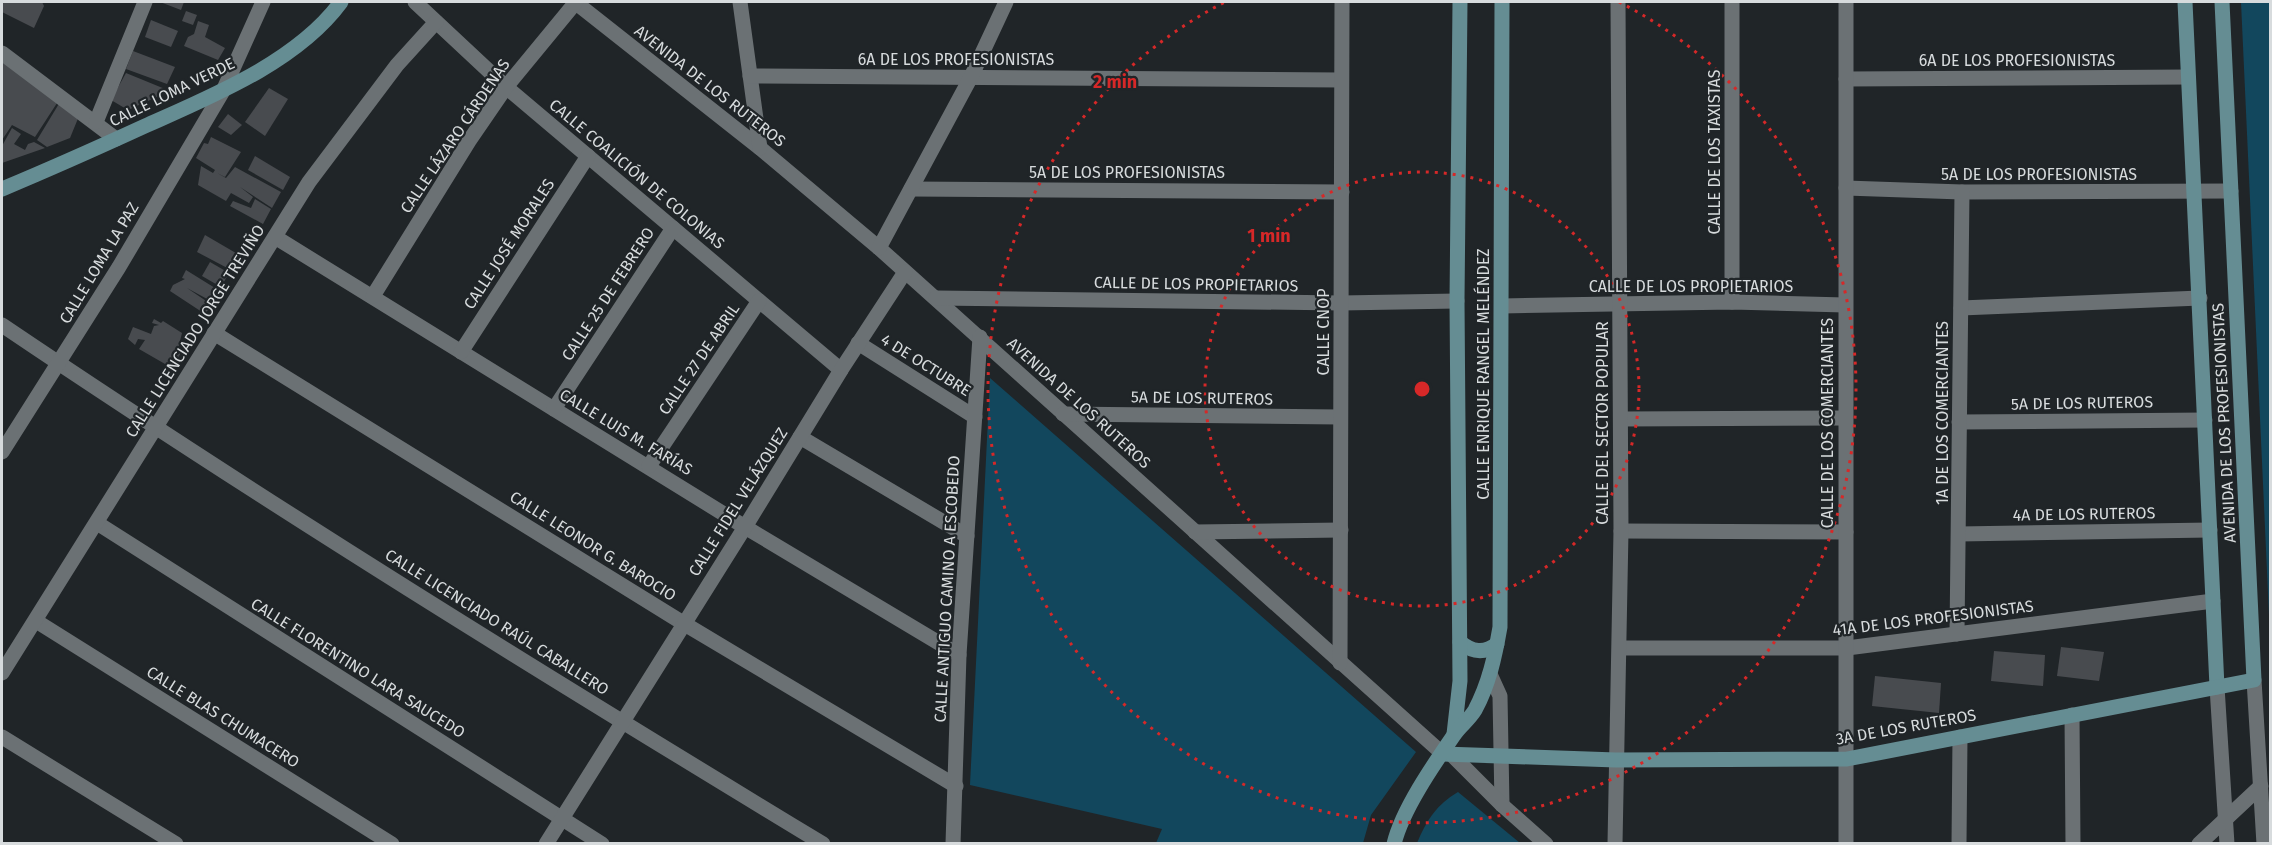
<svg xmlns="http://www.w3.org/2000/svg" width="2272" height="845" viewBox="0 0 2272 845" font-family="'Fira Sans',sans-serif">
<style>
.green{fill:#12475d}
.building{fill:#484b4f}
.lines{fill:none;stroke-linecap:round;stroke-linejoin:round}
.street{stroke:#6b7174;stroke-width:15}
.secondary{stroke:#658d93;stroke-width:15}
.ring{fill:none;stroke:#d62828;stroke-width:3;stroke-dasharray:3 6}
.labels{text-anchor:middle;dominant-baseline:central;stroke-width:4.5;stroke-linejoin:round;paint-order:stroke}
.street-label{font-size:16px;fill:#d7dbdd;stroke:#202528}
.centre{fill:#d62828;stroke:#202528;stroke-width:3}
.ring-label{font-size:18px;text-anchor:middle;font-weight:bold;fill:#d62828;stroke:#202528;stroke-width:4.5;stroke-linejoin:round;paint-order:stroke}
</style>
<rect width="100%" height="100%" fill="#202528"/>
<g class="green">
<polygon points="2241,2 2270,2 2270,637"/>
<polygon points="990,378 1416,752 1371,815 1363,843 1156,843 1162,829 970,785"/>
<path d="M1458,792L1520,843H1417C1426,821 1437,804 1458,792Z"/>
</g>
<g class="building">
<polygon points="2,2 42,2 44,6 34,28 2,12"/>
<polygon points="160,2 184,2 181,10"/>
<polygon points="186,11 197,15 193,25 182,21"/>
<polygon points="151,20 178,31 171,47 145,37"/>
<polygon points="198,21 209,25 205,37 225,48 218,60 184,46 188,37 194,34"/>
<polygon points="133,51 175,67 167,84 126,69"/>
<polygon points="2,62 59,100 35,137 12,125 2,140"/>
<polygon points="126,73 170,91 128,110 111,100"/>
<polygon points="269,88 288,99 265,136 245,122"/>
<polygon points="60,102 79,116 70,138 47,147 37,140"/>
<polygon points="228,114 242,125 231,135 218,127"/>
<polygon points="12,128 21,134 14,144 25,150 28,144 34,142 45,148 2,163 2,146"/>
<polygon points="211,137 241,152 225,177 217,173 226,178 235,167 281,192 272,208 240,187 253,197 249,203 231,193 226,201 198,185 201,166 213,173 215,170 196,158 204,143 208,144"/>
<polygon points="255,156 290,177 283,190 248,170"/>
<polygon points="255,199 271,209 263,224 230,206 233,201 251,208"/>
<polygon points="205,235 241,256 233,271 197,252"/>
<polygon points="210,262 229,273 221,287 202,276"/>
<polygon points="186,270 215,288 209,300 187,288 212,305 205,314 170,291 173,285 185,279 182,278"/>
<polygon points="154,319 161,323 163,321 182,333 178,349 182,351 172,368 139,349 145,340 138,339 135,345 128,339 133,327 151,334 154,326 159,325 152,323"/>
<polygon points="2061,647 2104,652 2099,681 2057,676"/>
<polygon points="1994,651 2045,655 2043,686 1991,681"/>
<polygon points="1875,676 1941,683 1939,713 1872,706"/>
</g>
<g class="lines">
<g class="street">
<polyline points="415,2 506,87 841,370"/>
<polyline points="575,2 760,148 879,248 1443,754"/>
<polyline points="740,2 760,148"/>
<polyline points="1732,2 1732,302"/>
<polyline points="2,53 116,139"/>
<polyline points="750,76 1341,80"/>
<polyline points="1846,79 2188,77"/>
<polyline points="96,122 145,2"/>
<polyline points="1846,188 1962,192 2231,191"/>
<polyline points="911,189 1342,192"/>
<polyline points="275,237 745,527 959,655"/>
<polyline points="879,248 971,77 1006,2"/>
<polyline points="373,296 469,141 506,87 576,2"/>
<polyline points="936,298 1341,303 1457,301"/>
<polyline points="1502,306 1732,302 1845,305"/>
<polyline points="1961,308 2200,298"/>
<path d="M2,325C270,506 546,676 823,844"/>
<polyline points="214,333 683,623 956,786"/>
<polyline points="858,343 975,417"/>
<polyline points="461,352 588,156"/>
<polyline points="554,409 673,228"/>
<polyline points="1063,414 1340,417"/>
<polyline points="1621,419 1844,418"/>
<polyline points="1959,422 2205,420"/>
<polyline points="800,437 967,536"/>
<polyline points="2,452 119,267 223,91 263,2"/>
<polyline points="649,466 759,301"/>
<polyline points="97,523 602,844"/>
<polyline points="1621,531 1846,532"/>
<polyline points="1195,532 1341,530"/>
<polyline points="1959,534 2210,530"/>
<polyline points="36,621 392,844"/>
<polyline points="1957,634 1962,192"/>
<polyline points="1620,648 1847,648 2213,601"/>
<polyline points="1340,663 1342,2"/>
<polyline points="2,673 309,182 397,65 436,22"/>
<polyline points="1490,674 1500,696 1502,805"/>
<polyline points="2254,680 2264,844"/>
<polyline points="2217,687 2227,844"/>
<polyline points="2072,715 2073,844"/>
<polyline points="2,737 176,844"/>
<polyline points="1452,755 1502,805 1546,844"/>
<polyline points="546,844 745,527 841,370 905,272"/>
<polyline points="953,844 959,655 980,337"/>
<polyline points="1615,844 1621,531 1618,2"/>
<polyline points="1846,844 1846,2"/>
<polyline points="1959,844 1960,737"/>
<polyline points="2199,844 2261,786"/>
</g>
<g class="secondary">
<polyline points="2185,2 2217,687"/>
<path d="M2,189C50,169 97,148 145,126C210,97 297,62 341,2"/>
<path d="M1460,642C1472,652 1484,654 1497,644"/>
<polyline points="1454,734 1460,681 1457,301 1460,2"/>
<polyline points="1443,754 1616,760 1847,759 2254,680 2222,2"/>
<path d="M1394,844C1402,810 1434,764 1454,735C1460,726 1469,720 1475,710C1489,684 1495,656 1500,627L1502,2"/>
</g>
</g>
<g class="ring">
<circle cx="1422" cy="389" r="217"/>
<path d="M1619 2A434 434 0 1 1 1225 2"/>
</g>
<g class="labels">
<g class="street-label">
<text x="956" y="59">6A DE LOS PROFESIONISTAS</text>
<text x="2017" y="60">6A DE LOS PROFESIONISTAS</text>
<text transform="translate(710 86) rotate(38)">AVENIDA DE LOS RUTEROS</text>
<text transform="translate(172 92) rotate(-26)">CALLE LOMA VERDE</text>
<text transform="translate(455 136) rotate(-56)">CALLE LÁZARO CÁRDENAS</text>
<text transform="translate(1714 152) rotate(-90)">CALLE DE LOS TAXISTAS</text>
<text x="1127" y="172">5A DE LOS PROFESIONISTAS</text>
<text transform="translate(637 174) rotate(40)">CALLE COALICIÓN DE COLONIAS</text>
<text x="2039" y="174">5A DE LOS PROFESIONISTAS</text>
<text transform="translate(509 244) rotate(-57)">CALLE JOSÉ MORALES</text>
<text transform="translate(99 263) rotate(-59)">CALLE LOMA LA PAZ</text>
<text transform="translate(1196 284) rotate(1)">CALLE DE LOS PROPIETARIOS</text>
<text x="1691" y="286">CALLE DE LOS PROPIETARIOS</text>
<text transform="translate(608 294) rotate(-57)">CALLE 25 DE FEBRERO</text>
<text transform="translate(195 331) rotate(-58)">CALLE LICENCIADO JORGE TREVIÑO</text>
<text transform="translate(1323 332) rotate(-90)">CALLE CNOP</text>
<text transform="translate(699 359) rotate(-56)">CALLE 27 DE ABRIL</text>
<text transform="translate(926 365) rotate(32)">4 DE OCTUBRE</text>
<text transform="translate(1483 374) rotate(-90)">CALLE ENRIQUE RANGEL MELÉNDEZ</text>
<text transform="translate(1202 398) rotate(1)">5A DE LOS RUTEROS</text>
<text transform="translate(1079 403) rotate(42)">AVENIDA DE LOS RUTEROS</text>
<text transform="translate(2082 403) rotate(-1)">5A DE LOS RUTEROS</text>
<text transform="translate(1942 413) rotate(-90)">1A DE LOS COMERCIANTES</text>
<text transform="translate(1602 423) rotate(-90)">CALLE DEL SECTOR POPULAR</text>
<text transform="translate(1827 423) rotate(-90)">CALLE DE LOS COMERCIANTES</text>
<text transform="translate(2224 423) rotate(-93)">AVENIDA DE LOS PROFESIONISTAS</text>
<text transform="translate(626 432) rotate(31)">CALLE LUIS M. FARÍAS</text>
<text transform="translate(738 502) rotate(-58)">CALLE FIDEL VELÁZQUEZ</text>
<text transform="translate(2084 514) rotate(-1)">4A DE LOS RUTEROS</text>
<text transform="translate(593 546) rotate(32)">CALLE LEONOR G. BAROCIO</text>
<text transform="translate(947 589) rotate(-87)">CALLE ANTIGUO CAMINO A ESCOBEDO</text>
<text transform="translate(1933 618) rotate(-7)">41A DE LOS PROFESIONISTAS</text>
<text transform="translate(497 622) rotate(32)">CALLE LICENCIADO RAÚL CABALLERO</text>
<text transform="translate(358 668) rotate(32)">CALLE FLORENTINO LARA SAUCEDO</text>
<text transform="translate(223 717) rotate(32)">CALLE BLAS CHUMACERO</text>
<text transform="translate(1906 727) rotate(-10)">3A DE LOS RUTEROS</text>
</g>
</g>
<circle cx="1422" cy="389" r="9" class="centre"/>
<g class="ring-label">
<text x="1115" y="88">2 min</text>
<text x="1269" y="242">1 min</text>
</g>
<rect width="2272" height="845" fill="none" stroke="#d7dbdd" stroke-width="6"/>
</svg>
